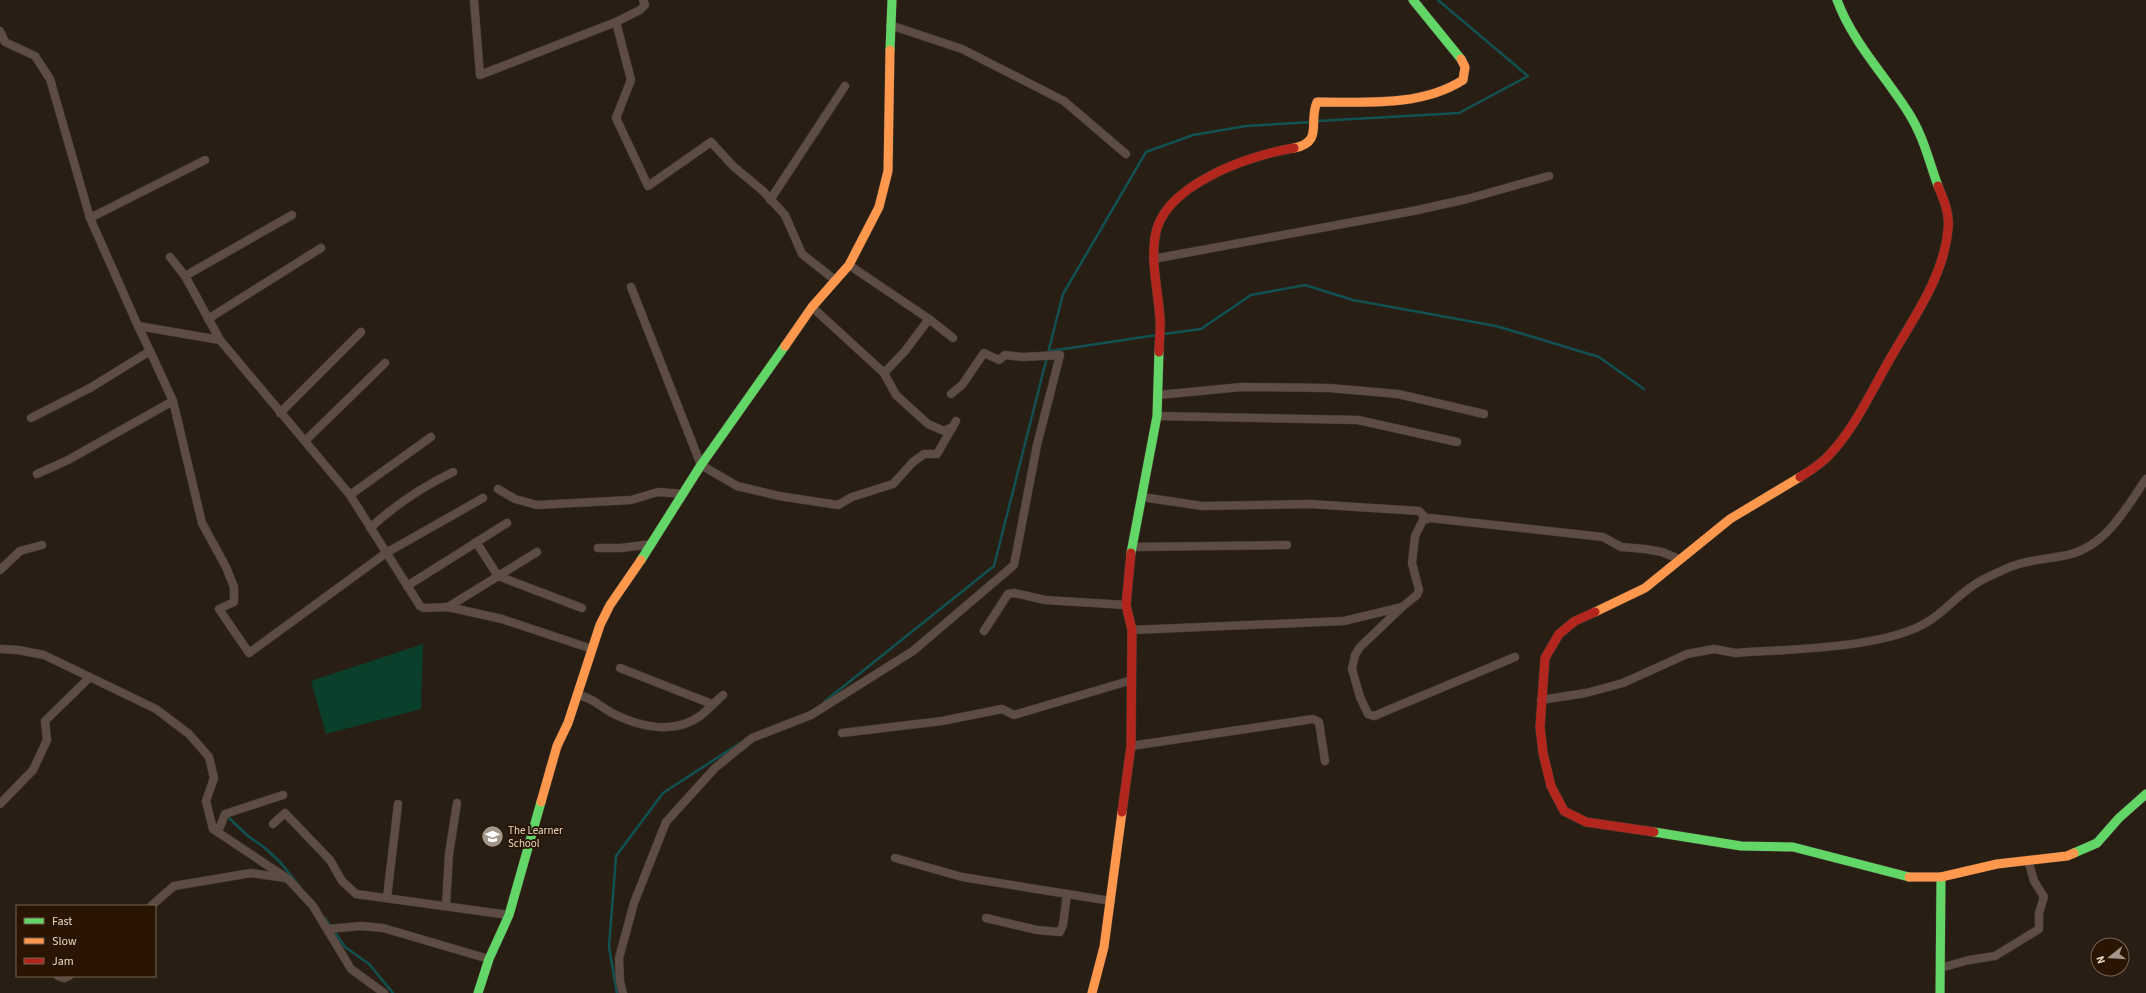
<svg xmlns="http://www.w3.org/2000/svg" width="2146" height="993" viewBox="0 0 2146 993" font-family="'Source Sans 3',sans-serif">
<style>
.green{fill:#0a3f2b}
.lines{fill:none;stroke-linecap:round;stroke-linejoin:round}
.stream{stroke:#115152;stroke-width:2.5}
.street-casing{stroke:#42382e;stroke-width:9}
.fast-casing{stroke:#42382e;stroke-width:10}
.slow-casing{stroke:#42382e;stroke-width:10}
.jam-casing{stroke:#42382e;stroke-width:10}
.street{stroke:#5d4c43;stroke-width:8}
.fast{stroke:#63d668;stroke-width:9}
.slow{stroke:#ff974d;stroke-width:9}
.jam{stroke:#b3261e;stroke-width:9}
.labels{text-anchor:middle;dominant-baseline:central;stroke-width:4;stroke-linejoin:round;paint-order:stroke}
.poi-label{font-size:11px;fill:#e5d7ca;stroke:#291502;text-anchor:start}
</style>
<rect width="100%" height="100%" fill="#291e13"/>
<polygon class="green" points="423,644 421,709 326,734 311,681"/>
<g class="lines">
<g class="stream">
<polyline points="1318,121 1459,113 1528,76 1438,0"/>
<polyline points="1164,334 1201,329 1251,295 1305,285 1353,300 1496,326 1533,337 1599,357 1644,389"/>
<polyline points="1050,351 1157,335"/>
<polyline points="824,702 994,566 1063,294 1146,152 1193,135 1246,126 1311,122"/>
<polyline points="229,818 248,836 265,848 280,862 301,888"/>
<polyline points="325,918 345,947 369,964 393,993"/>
<polyline points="617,993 609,947 616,856 663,793 743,741"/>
</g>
<defs>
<g id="street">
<polyline points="474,0 480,75 616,22"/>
<polyline points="643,0 645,5 640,10 616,22 631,80 616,118 648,186 711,142 733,166 763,191 785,215 802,254 835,280"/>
<polyline points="890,25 962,49 1064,101 1126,154"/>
<polyline points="0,31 5,42 35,56 50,79 90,218 138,326 220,340 350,495 420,606 424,608 448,607 502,619 592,649"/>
<polyline points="770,200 845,86"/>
<polyline points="90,218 205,160"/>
<polyline points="170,257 185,276 220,340"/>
<polyline points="1153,259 1413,211 1467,199 1549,176"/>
<polyline points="849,265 929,319 953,338"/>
<polyline points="185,276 292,215"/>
<polyline points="631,287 701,465 737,486 779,496 838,505 852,497 893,484 913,462 924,454 937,454 956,421"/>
<polyline points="812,307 884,373 896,395 928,424 944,431 952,427"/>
<polyline points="208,319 321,248"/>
<polyline points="150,351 173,401 202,523 226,567 234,587 234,602 219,609 249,653 386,553 483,498"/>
<polyline points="884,373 905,351 929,319"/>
<polyline points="1158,395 1242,387 1329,388 1398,394 1484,414"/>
<polyline points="280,413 361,332"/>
<polyline points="1157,416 1358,420 1457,442"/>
<polyline points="31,418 90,388 150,351 138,326"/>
<polyline points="305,441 385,363"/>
<polyline points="37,474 68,460 173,401"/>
<polyline points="498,489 515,499 537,505 631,500 658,492 683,494"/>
<polyline points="350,495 431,437"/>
<polyline points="1142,497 1202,506 1310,504 1419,511 1427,519"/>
<path d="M370,528C395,505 422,487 453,472"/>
<polyline points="476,542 498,576 582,608"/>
<polyline points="1133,547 1287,545"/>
<polyline points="598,548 621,548 652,544"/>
<polyline points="0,570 20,551 42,545"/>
<polyline points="407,586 507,523"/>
<polyline points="448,607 537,552"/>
<polyline points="1401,608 1360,647 1355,655 1352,669 1360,697 1368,714 1374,716 1515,657"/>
<polyline points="1132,630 1344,621 1402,607 1417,595 1419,590 1412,563 1415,536 1423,520 1430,518 1603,537 1621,547 1645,549 1662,552 1679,559"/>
<polyline points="984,631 1008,594 1014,593 1045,600 1126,605"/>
<polyline points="0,649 18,650 44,655 156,709 189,734 209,757 214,778 206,801 213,829 288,879 313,906 351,969 384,993"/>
<polyline points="620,668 712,704"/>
<path d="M577,695C590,696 601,707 612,713C639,727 674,735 700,716C708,710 715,702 723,695"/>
<path d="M1541,700L1586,693L1623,683L1687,654L1714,649L1736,653C1788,649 1886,649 1929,621C1945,611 1958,595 1974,585C1982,579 1992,575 2001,571C2020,561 2041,560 2062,556C2105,549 2124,511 2146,479"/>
<polyline points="842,733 942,721 1002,709 1014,715 1132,680"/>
<polyline points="1131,746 1313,719 1319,722 1325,761"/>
<polyline points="0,804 33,770 47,740 45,721 89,678"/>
<polyline points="273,824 285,813 330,860 342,881 356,894 509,915"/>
<polyline points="213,829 220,827 225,814 283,795"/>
<polyline points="895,858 962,877 1111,901"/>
<polyline points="387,898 398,804"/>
<polyline points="151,906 174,886 251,873 285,878"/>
<polyline points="446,906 449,854 457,803"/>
<polyline points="986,918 1037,930 1060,932 1063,925 1067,894"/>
<polyline points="328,929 361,926 383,928 489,959"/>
<polyline points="1940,968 1969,960 1995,956 2039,929 2039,913 2044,897 2034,881 2028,860"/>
<polyline points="58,976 64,978 69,976"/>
<polyline points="623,993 620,981 619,958 634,903 666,822 715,768 752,738 811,715 913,651 1014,565 1037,445 1060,355 1023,357 1005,355 999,360 984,353 962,385 951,394"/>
</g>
<g id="fast">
<polyline points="1413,0 1461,59"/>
<path d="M1837,0C1853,43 1884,74 1908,112C1923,135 1929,161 1938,186"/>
<polyline points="890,50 892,0"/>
<polyline points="1131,553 1157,416 1159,352"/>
<polyline points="641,560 701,465 785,346"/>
<polyline points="1654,832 1741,846 1793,847 1909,877"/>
<polyline points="2074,853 2097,843 2119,818 2146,794"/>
<polyline points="478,993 489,959 509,915 541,802"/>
<polyline points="1940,993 1941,877"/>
</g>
<g id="slow">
<path d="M1294,148C1324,142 1308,122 1317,102C1365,102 1421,107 1463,80L1465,67L1461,59"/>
<polyline points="785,346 812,307 849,265 879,207 888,171 890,50"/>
<polyline points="1595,612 1645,588 1730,519 1800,477"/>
<polyline points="541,802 557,746 568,723 600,625 610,605 641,560"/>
<polyline points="1909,877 1941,877 1997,864 2067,856 2074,853"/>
<polyline points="1092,993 1104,947 1122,812"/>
</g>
<g id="jam">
<path d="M1159,352C1159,341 1161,329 1160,318C1158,291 1151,264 1155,237C1162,185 1250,155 1294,148"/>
<path d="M1800,477C1811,470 1822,464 1831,453C1854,428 1869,396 1886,366C1909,324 1944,279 1948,229C1950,214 1944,200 1938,186"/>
<polyline points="1595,612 1575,621 1559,634 1545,658 1540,727 1543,753 1551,786 1564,811 1586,822 1654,832"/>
<polyline points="1122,812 1131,746 1132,630 1126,605 1131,553"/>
</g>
</defs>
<use href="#street" class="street-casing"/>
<use href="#fast" class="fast-casing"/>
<use href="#slow" class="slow-casing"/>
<use href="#jam" class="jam-casing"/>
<use href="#street" class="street"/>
<use href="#fast" class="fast"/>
<use href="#slow" class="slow"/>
<use href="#jam" class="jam"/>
</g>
<defs>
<symbol id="school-disc" viewBox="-11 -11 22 22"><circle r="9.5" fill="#a3968a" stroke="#291502"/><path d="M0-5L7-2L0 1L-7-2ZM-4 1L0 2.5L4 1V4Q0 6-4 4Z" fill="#fff"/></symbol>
</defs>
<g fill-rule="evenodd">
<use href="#school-disc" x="480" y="824" width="25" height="25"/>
</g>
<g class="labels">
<g class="poi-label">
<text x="508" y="830">The Learner<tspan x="508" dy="13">School</tspan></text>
</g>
</g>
<rect x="16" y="905" width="140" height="72" fill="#291502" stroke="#746352"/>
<rect x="24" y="918" width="20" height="6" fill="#63d668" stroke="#746352"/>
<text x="52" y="925" font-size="12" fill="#e5d7ca">Fast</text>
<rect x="24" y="938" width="20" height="6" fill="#ff974d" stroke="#746352"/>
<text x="52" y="945" font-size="12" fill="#e5d7ca">Slow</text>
<rect x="24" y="958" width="20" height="6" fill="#b3261e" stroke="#746352"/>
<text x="52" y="965" font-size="12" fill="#e5d7ca">Jam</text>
<g transform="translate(2110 957) rotate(253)"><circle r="19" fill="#291502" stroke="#746352"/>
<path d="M0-3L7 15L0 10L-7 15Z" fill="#a3968a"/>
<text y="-6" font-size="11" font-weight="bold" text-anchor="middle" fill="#e5d7ca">N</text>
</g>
</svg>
